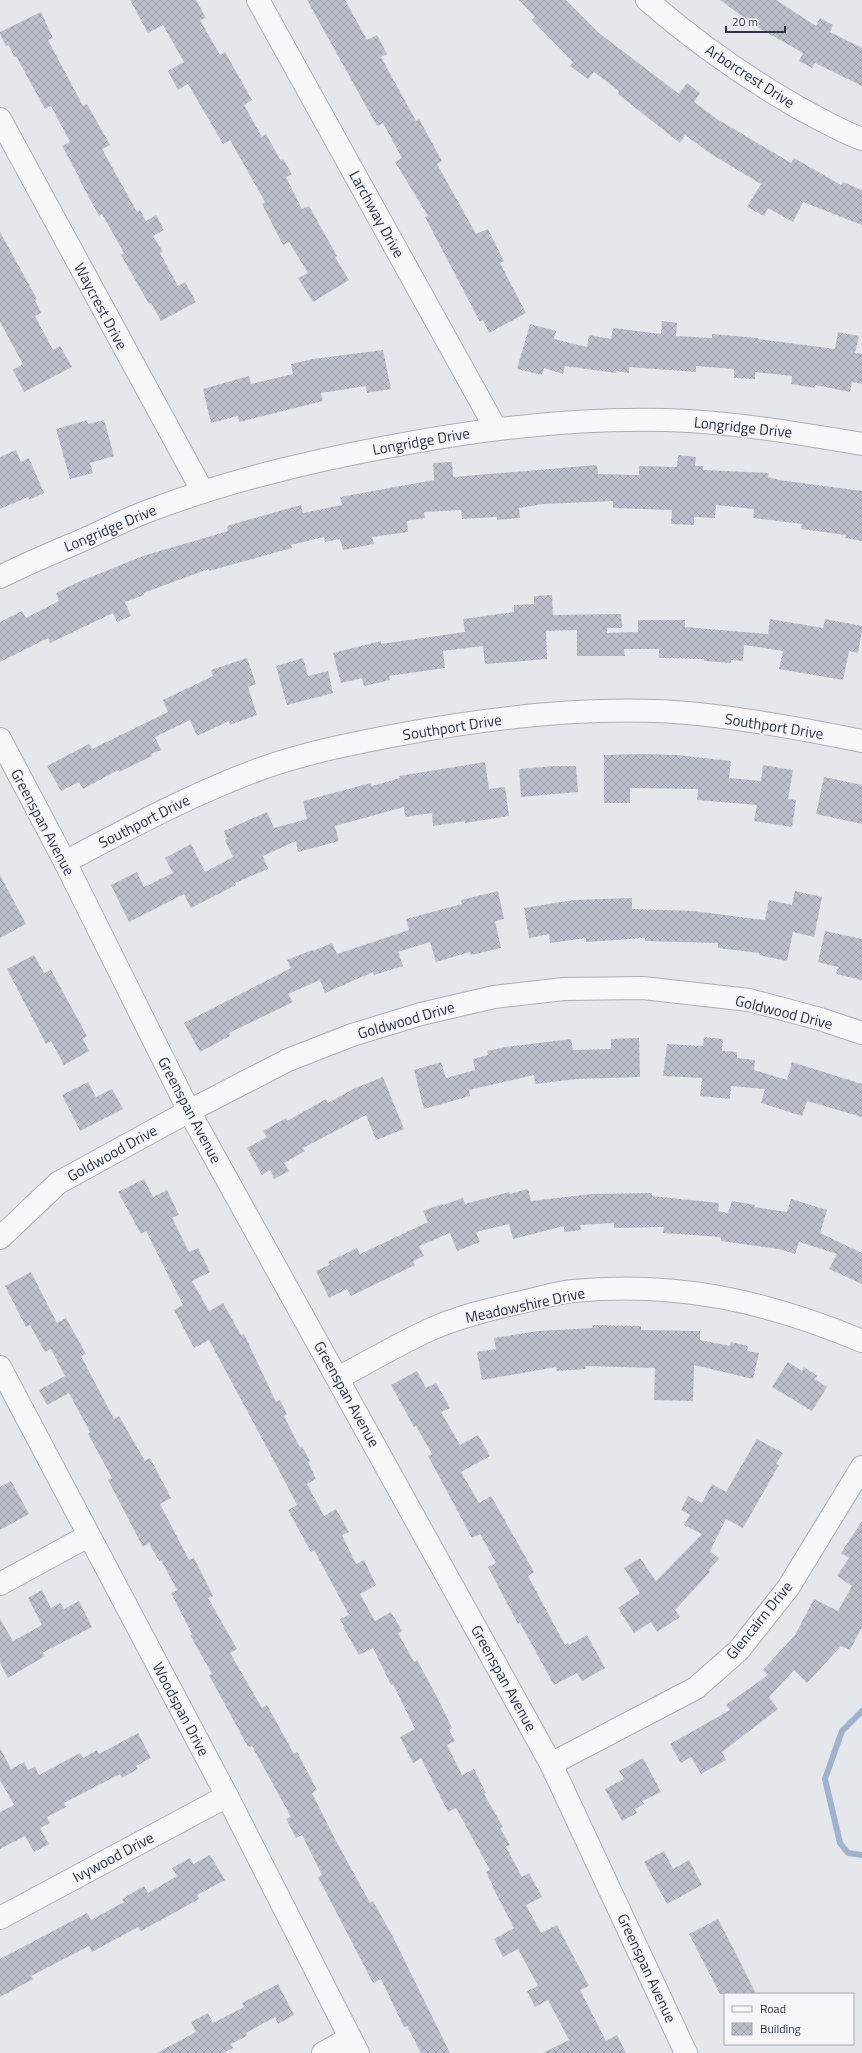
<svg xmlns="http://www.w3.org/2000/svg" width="862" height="2053" viewBox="0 0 862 2053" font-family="'Titillium Web',sans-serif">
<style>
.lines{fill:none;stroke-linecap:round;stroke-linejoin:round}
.stream{stroke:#9fb4cc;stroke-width:6}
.building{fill:url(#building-cross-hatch)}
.minor-casing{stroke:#a9aeb7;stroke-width:24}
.minor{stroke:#f7f8fa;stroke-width:22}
.labels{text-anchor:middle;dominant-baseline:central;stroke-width:3.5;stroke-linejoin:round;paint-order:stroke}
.street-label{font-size:15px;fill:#2b3445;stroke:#f4f6f9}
</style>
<defs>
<pattern id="building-cross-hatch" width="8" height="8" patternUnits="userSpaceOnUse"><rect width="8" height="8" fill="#bbc0ca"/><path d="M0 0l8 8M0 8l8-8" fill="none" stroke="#989da6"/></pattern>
</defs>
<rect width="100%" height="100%" fill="#e4e7ec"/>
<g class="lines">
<polyline class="stream" points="862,1711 842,1731 825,1779 840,1843 848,1853 862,1855"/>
</g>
<g class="building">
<polygon points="130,0 196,0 206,18 200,20 220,55 225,52 252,100 244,105 262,137 266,134 281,161 283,159 292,174 286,177 302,209 309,206 337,256 335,257 349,280 313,302 298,278 308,273 289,242 283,245 262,204 265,202 230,140 223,144 188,84 178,90 168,71 184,62 163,25 148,33"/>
<polygon points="307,0 345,0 367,40 377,35 387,54 381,57 416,121 419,119 442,161 437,164 476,234 488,229 504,261 500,263 526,313 489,333 483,320 480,322 425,217 428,216 395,162 402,158 383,123 377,126"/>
<polygon points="519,0 566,0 599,33 679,94 687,83 700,93 694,102 717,119 791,163 794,158 841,185 843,182 862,190 862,225 803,202 793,222 768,208 764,216 747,207 761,184 711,154 685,135 680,143 618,94 619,91 594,72 588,79 570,66 573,62 532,20 535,17"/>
<polygon points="720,0 776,0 816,26 820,18 833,25 830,32 862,48 862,86 815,63 812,68 799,61 803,53 757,27"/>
<polygon points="41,12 53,38 48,40 83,106 87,104 110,145 102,149 137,212 140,210 146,221 156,215 164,230 153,236 163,252 160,253 178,286 185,282 196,302 161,321 151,303 149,304 121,255 124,253 102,214 99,216 78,177 79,177 62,146 70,142 51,106 45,109 16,56 14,57 9,45 6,46 0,34 0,32"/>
<polygon points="0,232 37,299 35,300 41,313 35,316 53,350 60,346 72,367 24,392 13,370 23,364 0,322"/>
<polygon points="662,321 677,323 676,336 712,338 712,334 758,338 758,339 835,349 838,332 859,336 855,353 862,354 862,384 852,382 850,392 815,385 815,388 791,384 792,376 755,372 755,379 734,378 734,369 696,366 696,372 629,367 629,373 616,371 616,373 565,366 563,374 544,368 542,375 517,369 530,324 556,331 554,339 587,347 589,335 611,339 613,328 661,334"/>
<polygon points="383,350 391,389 367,393 366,386 321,393 323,401 239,422 238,416 211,423 203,389 249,376 251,384 293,374 291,364 313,359"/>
<polygon points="87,420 88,424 104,420 114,456 90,463 93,473 70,479 56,429"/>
<polygon points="16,450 21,462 29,458 44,493 29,500 28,497 0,509 0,457"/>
<polygon points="678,455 696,457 695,466 703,466 703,470 769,473 768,477 779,480 862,491 862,541 845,538 846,535 801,529 802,524 753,518 754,509 716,505 715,518 694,517 694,525 671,524 672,510 613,508 613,501 543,504 519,508 520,518 497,520 497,517 462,519 461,510 424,512 425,518 407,521 408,532 372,537 374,544 343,550 340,539 325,542 324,537 291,545 292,548 209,571 209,569 143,593 144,595 125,602 131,616 117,622 113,613 50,643 48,638 0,662 0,622 22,611 26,618 59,601 56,593 76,583 143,556 228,531 227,526 258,517 301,505 303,513 342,505 340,497 434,480 433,463 452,462 453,477 597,465 598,474 639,475 639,466 677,467"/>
<polygon points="552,595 553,615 621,614 622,628 607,628 607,633 638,632 638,620 685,620 685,627 768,634 770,619 823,628 825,619 862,626 862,631 858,653 849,651 843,680 779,669 783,651 744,645 743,661 731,660 731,663 704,661 704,659 659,658 659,649 624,649 625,656 577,656 577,630 546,631 547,659 485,664 483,646 443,651 445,668 389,676 390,680 364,686 362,678 341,683 333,653 381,641 381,644 465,632 463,619 514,612 514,605 534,604 534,596"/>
<polygon points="247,658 256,684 248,687 257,715 230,725 229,721 197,736 190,720 155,737 161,750 151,754 152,756 119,772 118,770 83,789 79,782 61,791 47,766 89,744 92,749 168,712 163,700 213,676 211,670"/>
<polygon points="303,658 308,676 328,671 333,693 287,705 276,666"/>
<polygon points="642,754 677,755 731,761 729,778 761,781 763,765 793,770 788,799 796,800 792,827 754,821 757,805 697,800 698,789 630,788 630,803 604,803 604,755"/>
<polygon points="485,762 489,789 505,787 509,816 465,823 465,821 433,826 432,813 405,817 404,807 335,826 339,841 298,852 296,841 263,856 268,869 235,883 236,885 191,908 184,894 129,922 111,885 137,872 144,887 173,873 165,858 191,844 205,872 233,857 225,840 227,839 224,831 267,812 274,828 307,819 303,801 371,783 372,786 400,778 399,776"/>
<polygon points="554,766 576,766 578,792 521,797 519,769"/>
<polygon points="824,777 862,785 862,824 816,814"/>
<polygon points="0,875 26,924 0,938"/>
<polygon points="498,891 504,919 495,921 501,948 471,955 470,952 436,962 430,942 398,952 403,966 374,975 373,972 325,993 320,980 288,994 293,1002 229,1033 230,1036 200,1052 184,1023 291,968 287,960 312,950 313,951 332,943 337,954 409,930 406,919 462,904 461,900"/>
<polygon points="795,891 822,897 814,937 793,932 787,961 759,955 759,953 718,948 718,943 645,941 645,938 586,942 586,938 550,943 549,934 529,938 524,908 574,900 632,898 632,909 693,911 765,920 769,900 792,905"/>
<polygon points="825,931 862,939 862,980 836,974 838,967 818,962"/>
<polygon points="34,955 44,973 51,970 87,1036 83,1039 89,1051 64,1065 51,1041 46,1044 7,969"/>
<polygon points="704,1037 723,1039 722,1051 737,1052 737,1058 755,1060 754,1070 787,1080 792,1062 862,1084 862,1117 807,1101 802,1116 761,1103 765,1089 731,1086 730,1099 700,1096 702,1078 663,1076 667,1044 703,1046"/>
<polygon points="639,1038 640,1077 577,1079 535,1084 534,1075 469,1090 470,1096 424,1109 414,1070 441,1062 446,1078 475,1070 473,1059 488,1055 487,1051 506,1047 571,1039 573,1050 611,1049 611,1039"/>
<polygon points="383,1077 404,1129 376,1140 366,1115 303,1148 305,1151 284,1163 289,1171 274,1179 270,1170 262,1175 247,1148 267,1137 263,1131 286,1118 287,1121 326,1099 328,1103 355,1088"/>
<polygon points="88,1082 96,1097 112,1089 123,1109 80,1131 62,1095"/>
<polygon points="144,1179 153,1197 167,1190 179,1215 172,1218 189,1252 198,1248 210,1272 192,1281 209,1311 223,1303 241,1335 244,1334 276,1402 280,1400 287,1414 284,1416 300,1448 302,1446 310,1461 308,1462 316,1479 307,1484 324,1516 336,1509 349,1532 342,1535 356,1564 364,1560 376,1585 360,1594 375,1621 391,1612 402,1631 398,1633 414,1662 417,1660 437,1697 452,1728 449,1730 455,1741 447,1745 462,1775 474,1769 486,1793 484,1794 503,1827 500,1828 510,1845 506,1847 522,1877 529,1873 542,1897 526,1905 541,1933 557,1925 589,1986 580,1990 606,2041 617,2035 626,2053 543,2053 569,2040 548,2000 535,2007 527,1991 538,1986 518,1949 503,1957 494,1939 514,1928 492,1886 493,1886 486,1872 490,1870 456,1808 448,1812 421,1758 413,1763 400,1737 415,1729 393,1684 391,1685 373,1648 359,1655 343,1627 344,1626 340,1619 349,1615 314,1550 311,1552 288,1510 297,1505 282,1476 209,1340 194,1348 174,1310 183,1305 146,1231 141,1234 118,1192"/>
<polygon points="528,1189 531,1201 592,1194 652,1193 652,1196 719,1203 718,1211 728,1213 732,1201 755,1205 754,1207 787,1212 791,1199 827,1210 820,1233 862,1253 862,1284 829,1269 837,1254 799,1242 795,1254 779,1249 721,1241 721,1237 663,1233 664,1227 614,1228 614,1223 580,1225 581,1230 564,1232 564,1226 513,1239 509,1224 476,1232 480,1242 457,1251 450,1233 419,1246 424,1256 413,1261 415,1265 351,1296 347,1289 329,1298 316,1271 329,1265 328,1262 357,1248 360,1254 428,1222 423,1211 442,1204 443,1205 463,1198 465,1204 509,1192 510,1194"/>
<polygon points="31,1272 57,1323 66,1318 86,1354 81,1356 114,1419 119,1416 145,1461 150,1458 171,1498 160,1504 189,1560 194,1558 213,1596 208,1598 237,1649 230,1653 262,1708 267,1705 294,1754 297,1752 317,1790 312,1793 336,1841 370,1903 373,1901 393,1937 450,2053 421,2053 407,2026 404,2027 381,1979 373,1983 318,1877 322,1875 302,1835 296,1838 286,1819 291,1817 252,1746 248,1747 209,1675 212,1674 190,1635 192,1634 171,1593 177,1590 161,1560 159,1561 149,1543 143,1547 108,1480 112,1478 88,1434 90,1432 69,1393 47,1405 39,1390 65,1376 51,1349 45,1352 30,1325 26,1327 5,1286"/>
<polygon points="593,1325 641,1326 641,1330 700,1331 700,1340 730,1346 731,1342 748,1346 747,1351 759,1353 753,1379 694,1365 693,1401 654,1400 655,1368 585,1366 586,1369 557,1371 556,1367 482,1380 477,1352 496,1349 494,1338 538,1331 593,1328"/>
<polygon points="788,1362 802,1371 804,1367 817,1376 815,1379 827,1387 812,1411 772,1387"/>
<polygon points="417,1371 426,1388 436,1383 450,1408 441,1412 460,1445 478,1435 490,1456 461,1472 479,1503 491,1496 534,1572 528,1576 565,1645 568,1643 569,1645 587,1635 605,1668 582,1681 577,1673 554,1685 520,1623 518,1624 488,1567 496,1563 480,1534 472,1538 428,1456 432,1454 416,1426 414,1427 391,1385"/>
<polygon points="757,1439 783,1453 776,1464 779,1465 743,1528 726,1519 710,1551 719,1559 709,1570 710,1572 675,1610 680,1617 657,1632 651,1622 634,1633 618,1608 640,1593 624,1568 640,1558 656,1581 702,1534 684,1525 690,1515 681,1510 688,1496 702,1503 712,1484 726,1492"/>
<polygon points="11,1481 29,1514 0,1530 0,1487"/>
<polygon points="862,1521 862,1627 850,1650 841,1646 807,1683 794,1670 769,1697 778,1709 722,1752 726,1760 701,1774 691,1757 681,1763 670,1744 730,1710 726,1705 768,1675 763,1670 795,1635 814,1599 838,1611 852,1586 837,1576 849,1558 841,1553"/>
<polygon points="42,1590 51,1608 60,1603 64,1609 79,1601 92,1627 42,1653 45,1656 8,1678 0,1663 0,1619 13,1641 42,1625 28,1598"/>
<polygon points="138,1733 151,1758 136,1766 138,1769 122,1778 120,1774 64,1803 66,1807 47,1817 50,1823 40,1828 49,1844 34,1852 25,1836 0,1849 0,1812 14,1805 0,1780 0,1748 11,1769 24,1762 28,1770 35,1767 39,1775 80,1753 83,1758 97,1750 99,1754"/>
<polygon points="643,1758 661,1792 642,1801 644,1804 635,1809 637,1813 622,1821 605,1789 624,1779 619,1771"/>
<polygon points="664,1851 673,1869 689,1860 702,1885 667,1904 644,1862"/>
<polygon points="210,1855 225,1880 197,1895 199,1899 141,1931 138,1927 92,1952 89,1946 31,1976 33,1979 0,1997 0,1959 87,1913 91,1920 124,1902 122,1899 144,1886 148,1893 177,1876 172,1868 190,1858 193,1864"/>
<polygon points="718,1919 734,1950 756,1994 720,1994 689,1934"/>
<polygon points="278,1984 294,2015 278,2024 275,2017 246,2033 247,2036 231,2044 233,2048 223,2053 157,2053 196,2032 191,2022 208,2013 213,2023 244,2007 242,2003"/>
</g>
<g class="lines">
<defs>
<g id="minor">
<polyline points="258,0 496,429"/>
<path d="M647,0C694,41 745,77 799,108C820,119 840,131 862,139"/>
<polyline points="0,119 203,492"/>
<path d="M0,577C28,563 57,551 85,539C107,529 129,518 151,510C235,478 325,458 414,442C497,427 583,418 667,420C733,422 797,433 862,444"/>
<polyline points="0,739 65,862 189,1111 551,1764 686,2053"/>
<path d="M65,862C129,828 192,794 260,769C304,753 350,744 397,735C493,717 601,704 698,714C754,720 808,730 862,741"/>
<polyline points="0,1238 58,1183 189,1111 288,1060 352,1035 421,1014 494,997 564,989 643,988 749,1000 820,1019 862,1033"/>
<polyline points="0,1367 227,1796 358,2053"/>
<path d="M338,1378C368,1362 397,1345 427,1331C457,1317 490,1309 522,1302C539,1298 556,1293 573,1291C676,1281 767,1301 862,1341"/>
<polyline points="0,1584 88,1536"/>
<polyline points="551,1764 696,1688 739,1650 788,1588 862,1467"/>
<polyline points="0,1918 227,1796"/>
<polyline points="323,2053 350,2038"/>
</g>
</defs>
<use href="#minor" class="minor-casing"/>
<use href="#minor" class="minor"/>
</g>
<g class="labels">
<g class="street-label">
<text transform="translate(750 76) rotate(33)">Arborcrest Drive</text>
<text transform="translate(377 214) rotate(61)">Larchway Drive</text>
<text transform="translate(101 306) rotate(62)">Waycrest Drive</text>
<text transform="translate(743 427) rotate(6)">Longridge Drive</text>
<text transform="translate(421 441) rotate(-10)">Longridge Drive</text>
<text transform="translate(110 528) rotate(-23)">Longridge Drive</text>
<text transform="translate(774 726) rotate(9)">Southport Drive</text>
<text transform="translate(452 727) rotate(-9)">Southport Drive</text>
<text transform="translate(144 821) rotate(-27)">Southport Drive</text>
<text transform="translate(43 822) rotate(62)">Greenspan Avenue</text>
<text transform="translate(784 1012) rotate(14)">Goldwood Drive</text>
<text transform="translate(406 1020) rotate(-16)">Goldwood Drive</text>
<text transform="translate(190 1110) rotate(62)">Greenspan Avenue</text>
<text transform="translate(112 1153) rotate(-29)">Goldwood Drive</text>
<text transform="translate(525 1305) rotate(-12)">Meadowshire Drive</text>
<text transform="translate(347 1394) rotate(61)">Greenspan Avenue</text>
<text transform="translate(759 1620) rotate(-51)">Glencairn Drive</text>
<text transform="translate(504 1678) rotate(61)">Greenspan Avenue</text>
<text transform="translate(181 1709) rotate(62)">Woodspan Drive</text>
<text transform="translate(113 1857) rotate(-28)">Ivywood Drive</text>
<text transform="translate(647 1968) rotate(65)">Greenspan Avenue</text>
</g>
</g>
<rect x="724" y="1993" width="130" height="52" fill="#f4f6f9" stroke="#a4a8b1"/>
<rect x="732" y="2006" width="20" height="6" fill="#f7f8fa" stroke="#a4a8b1"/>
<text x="760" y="2013" font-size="12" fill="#2b3445">Road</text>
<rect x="732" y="2023" width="20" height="12" fill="url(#building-cross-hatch)" stroke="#a4a8b1"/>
<text x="760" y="2033" font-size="12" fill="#2b3445">Building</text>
<path d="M726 26v6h59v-6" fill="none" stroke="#2b3445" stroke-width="2"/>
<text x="732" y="26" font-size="12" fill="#2b3445" stroke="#f4f6f9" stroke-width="3" paint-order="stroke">20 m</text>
</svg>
